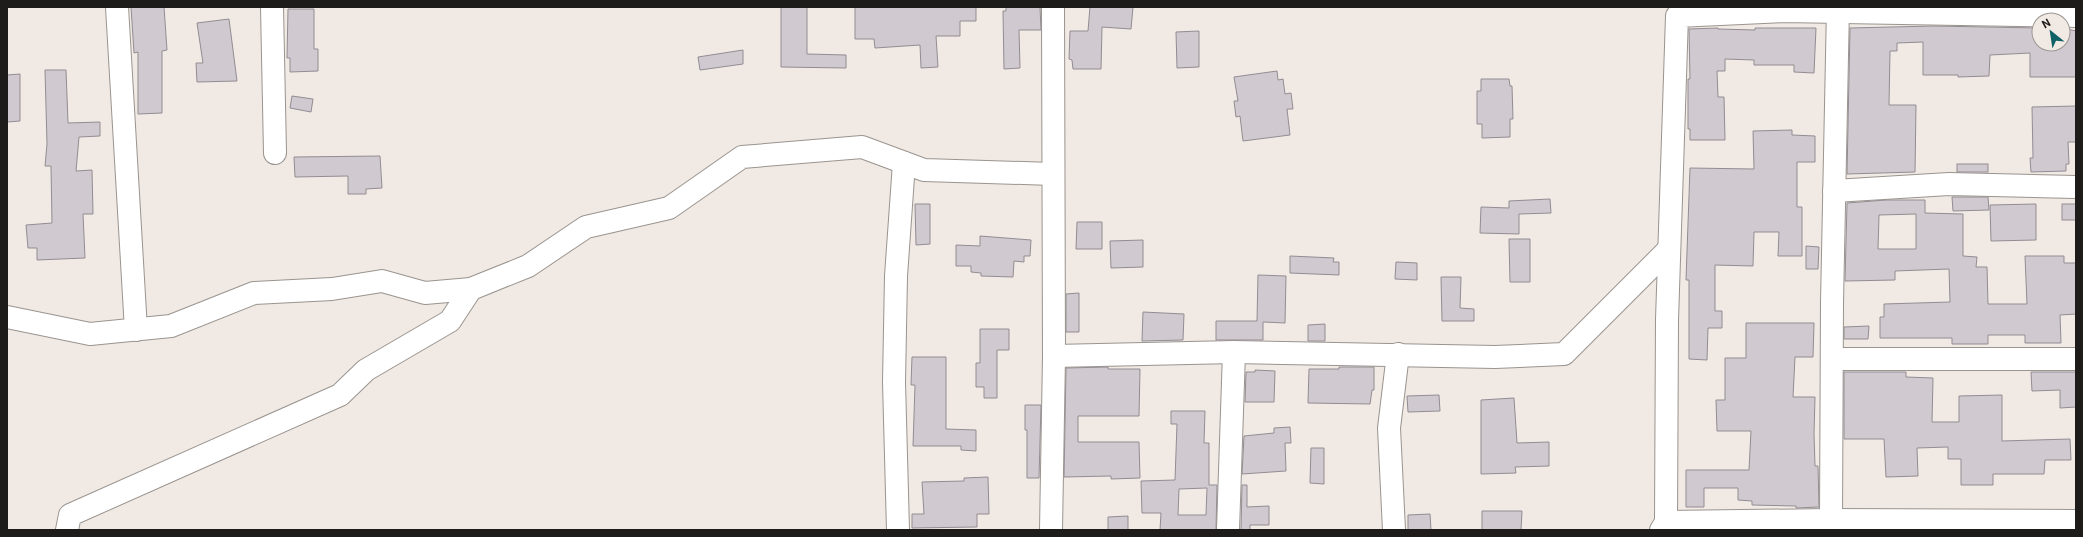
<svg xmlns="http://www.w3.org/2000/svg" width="2083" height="537" viewBox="0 0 2083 537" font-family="Roboto,sans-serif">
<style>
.building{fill:#d0cad0;stroke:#928d93;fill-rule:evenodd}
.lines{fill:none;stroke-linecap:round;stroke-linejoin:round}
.minor-casing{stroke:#9a948f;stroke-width:24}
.minor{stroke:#fff;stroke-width:22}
</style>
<rect width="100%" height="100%" fill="#f0e9e4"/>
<g class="building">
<polygon points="131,7 164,7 167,50 162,51 162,113 138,114 138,52 134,53"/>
<polygon points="781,7 807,7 807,54 846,55 846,68 781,67"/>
<polygon points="855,7 976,7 976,21 960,21 960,36 936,36 938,67 921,68 920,45 875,48 874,39 855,39"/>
<polygon points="1006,7 1040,7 1041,30 1019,30 1020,68 1004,69 1003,11 1006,11"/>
<polygon points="1090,7 1133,7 1131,29 1102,27 1101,69 1073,69 1072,60 1069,59 1070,31 1088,31"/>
<polygon points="288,9 314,9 314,49 318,49 318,71 290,72 290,58 287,58"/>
<polygon points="229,19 237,81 197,82 196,63 203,63 197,23"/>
<polygon points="1933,26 2039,28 2039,44 2063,44 2063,28 2076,31 2076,77 2030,77 2030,53 1990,55 1989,76 1958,77 1958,75 1923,75 1923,42 1897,43 1897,51 1890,51 1889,105 1916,105 1915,172 1847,174 1850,28"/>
<polygon points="1718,28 1718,29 1755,30 1755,28 1816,28 1814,73 1794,72 1794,65 1754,65 1754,60 1725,59 1725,71 1717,71 1718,97 1724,97 1725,140 1690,140 1690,129 1688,129 1688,79 1690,79 1689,29"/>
<polygon points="1199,31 1199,67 1177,68 1176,32"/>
<polygon points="743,50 743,64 700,70 698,57"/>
<polygon points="45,70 66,70 68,123 100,122 100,136 79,137 76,171 92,170 93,214 83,214 85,258 37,260 37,248 28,248 26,225 52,223 51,166 45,166 47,144"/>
<polygon points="1277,71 1278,80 1283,79 1285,94 1291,93 1293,109 1287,109 1290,135 1243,141 1240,116 1236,117 1234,101 1238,101 1234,77"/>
<polygon points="20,74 20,121 7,122 7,75"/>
<polygon points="1481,79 1509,79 1510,86 1512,86 1513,119 1510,119 1510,137 1482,138 1482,124 1477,124 1477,91 1481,91"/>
<polygon points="292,96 313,99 311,112 290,108"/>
<polygon points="2076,106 2076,142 2068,142 2069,164 2066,164 2066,171 2031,172 2030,158 2033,158 2032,107"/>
<polygon points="1792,130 1792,135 1815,136 1815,162 1797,162 1797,207 1802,207 1802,256 1778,256 1779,232 1754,232 1753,266 1715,265 1715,311 1722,311 1722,328 1708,328 1707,360 1689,359 1689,280 1686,280 1690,168 1754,169 1753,131"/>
<polygon points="380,156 382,188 366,189 366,194 348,194 348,176 295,177 294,157"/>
<rect x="1957" y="164" width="31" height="8"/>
<polygon points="1952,197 1988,197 1989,210 1953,211"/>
<polygon points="1550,199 1551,213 1519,214 1519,234 1480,233 1481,207 1509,208 1509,201"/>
<path d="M1886,200H1925V213L1963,214V256L1977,257L1976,267H1987L1988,304H2027L2025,256H2064V263H2076V314L2060,315L2061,343H2025V335H1988V344H1952V338H1880V317H1884V304L1950,302L1949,269L1895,271V280L1845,281L1847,203ZM1916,214V249H1878L1879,215Z"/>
<polygon points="915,204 930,204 930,244 916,245"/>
<polygon points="2036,204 2036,240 1991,241 1990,205"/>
<rect x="2062" y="204" width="14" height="16"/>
<polygon points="1077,222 1102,222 1102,249 1076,249"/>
<polygon points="980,236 1031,240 1030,256 1024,256 1024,262 1014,261 1013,277 981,276 981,273 971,272 971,266 956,266 956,245 980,246"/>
<polygon points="1509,239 1530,239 1530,282 1510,282"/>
<polygon points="1143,240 1143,267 1111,268 1110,241"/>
<polygon points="1806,246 1819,247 1818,269 1806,269"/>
<polygon points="1290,256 1334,258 1333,262 1339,262 1339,275 1290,273"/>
<polygon points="1396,262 1417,263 1417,280 1395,279"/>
<polygon points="1258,275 1286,276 1285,323 1263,322 1263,340 1216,340 1216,321 1257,321"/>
<polygon points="1441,277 1461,277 1460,308 1474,309 1474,321 1442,321"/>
<polygon points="1079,293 1079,332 1066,332 1066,294"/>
<polygon points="1143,312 1184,314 1183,340 1142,341"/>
<polygon points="1746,323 1814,323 1813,357 1795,357 1793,397 1815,397 1814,434 1815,466 1818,466 1819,507 1796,508 1796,506 1752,505 1752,501 1738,500 1738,488 1704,488 1704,507 1686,507 1686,470 1749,470 1751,431 1717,431 1716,400 1725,400 1725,358 1746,358"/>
<polygon points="1325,324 1325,341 1308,341 1308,325"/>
<polygon points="1869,326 1868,339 1844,339 1844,327"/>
<polygon points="980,329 1009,329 1009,350 997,350 997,398 984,398 984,387 976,387 976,363 980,363"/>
<polygon points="912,357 946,357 946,429 976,430 976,451 961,450 961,446 913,446 915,385 911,385"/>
<polygon points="1108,367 1108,369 1140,369 1139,416 1078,416 1078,442 1139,442 1140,478 1111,479 1111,476 1064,477 1066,368"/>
<polygon points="1339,367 1374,367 1374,390 1372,390 1370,404 1308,403 1309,369 1339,369"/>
<polygon points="1255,370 1275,371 1274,402 1245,402 1246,372 1255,372"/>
<polygon points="1844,372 1906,372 1906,377 1933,378 1932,422 1959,422 1959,396 2002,395 2002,441 2070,439 2071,460 2045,460 2044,474 1993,474 1993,485 1961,485 1961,459 1948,459 1948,447 1917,448 1918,476 1886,477 1884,439 1844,439"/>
<polygon points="2031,372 2076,372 2076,407 2060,408 2060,390 2032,391"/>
<polygon points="1439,395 1440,411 1408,412 1407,396"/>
<polygon points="1514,398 1517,443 1549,442 1549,466 1515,467 1516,473 1481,474 1481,400"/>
<polygon points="1025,405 1041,405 1039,478 1027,478 1027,430 1025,430"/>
<path d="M1171,411H1205L1204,443H1209V485H1217L1216,530H1160L1161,513H1142L1141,481L1175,480L1177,424H1171ZM1207,488L1206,515H1178L1179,489Z"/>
<polygon points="1290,427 1291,443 1285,443 1286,471 1242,474 1244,436 1274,433 1274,428"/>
<polygon points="1311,448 1324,448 1324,484 1310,483"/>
<polygon points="988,477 989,514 977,514 977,527 912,528 912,514 924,514 922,482 964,481 964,478"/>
<polygon points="1242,485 1247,485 1247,507 1269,506 1269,525 1250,525 1250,530 1241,530"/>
<polygon points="1482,511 1522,511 1521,530 1482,530"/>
<polygon points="1430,514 1431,530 1408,530 1408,515"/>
<polygon points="1128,516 1128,530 1108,530 1108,517"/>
</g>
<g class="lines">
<defs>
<g id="minor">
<polyline points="117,7 136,330"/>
<polyline points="272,7 275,153"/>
<polyline points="1834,191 1949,184 2076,187"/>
<polyline points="7,317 90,334 171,326 254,293 332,289 382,281 425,293 471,289"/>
<polyline points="1054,356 1234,352 1495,357 1564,354 1669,249"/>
<polyline points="1832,359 2076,359"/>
<polyline points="1831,520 1832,303 1838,7"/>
<polyline points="1666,522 1831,520 2076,521"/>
<polyline points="67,530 70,515 340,395 366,370 450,321 471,289 528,266 586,227 669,208 742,157 862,147 924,170 1053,174"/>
<polyline points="898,530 894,382 896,276 904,163"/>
<polyline points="1051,530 1054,356 1053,7"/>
<polyline points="1228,530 1234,352"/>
<polyline points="1394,530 1389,428 1398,354"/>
<polyline points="1661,530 1666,522 1667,320 1677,16 1783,11 2076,16"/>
</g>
</defs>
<use href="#minor" class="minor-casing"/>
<use href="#minor" class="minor"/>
</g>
<rect width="2083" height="537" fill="none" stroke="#1e1c1a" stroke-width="16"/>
<g transform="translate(2051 32) rotate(330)"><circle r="19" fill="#f0e9e4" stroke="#9c9793"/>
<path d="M0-3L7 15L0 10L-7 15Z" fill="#106165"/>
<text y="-6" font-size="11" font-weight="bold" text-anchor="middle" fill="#1e1c1a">N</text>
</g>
</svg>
